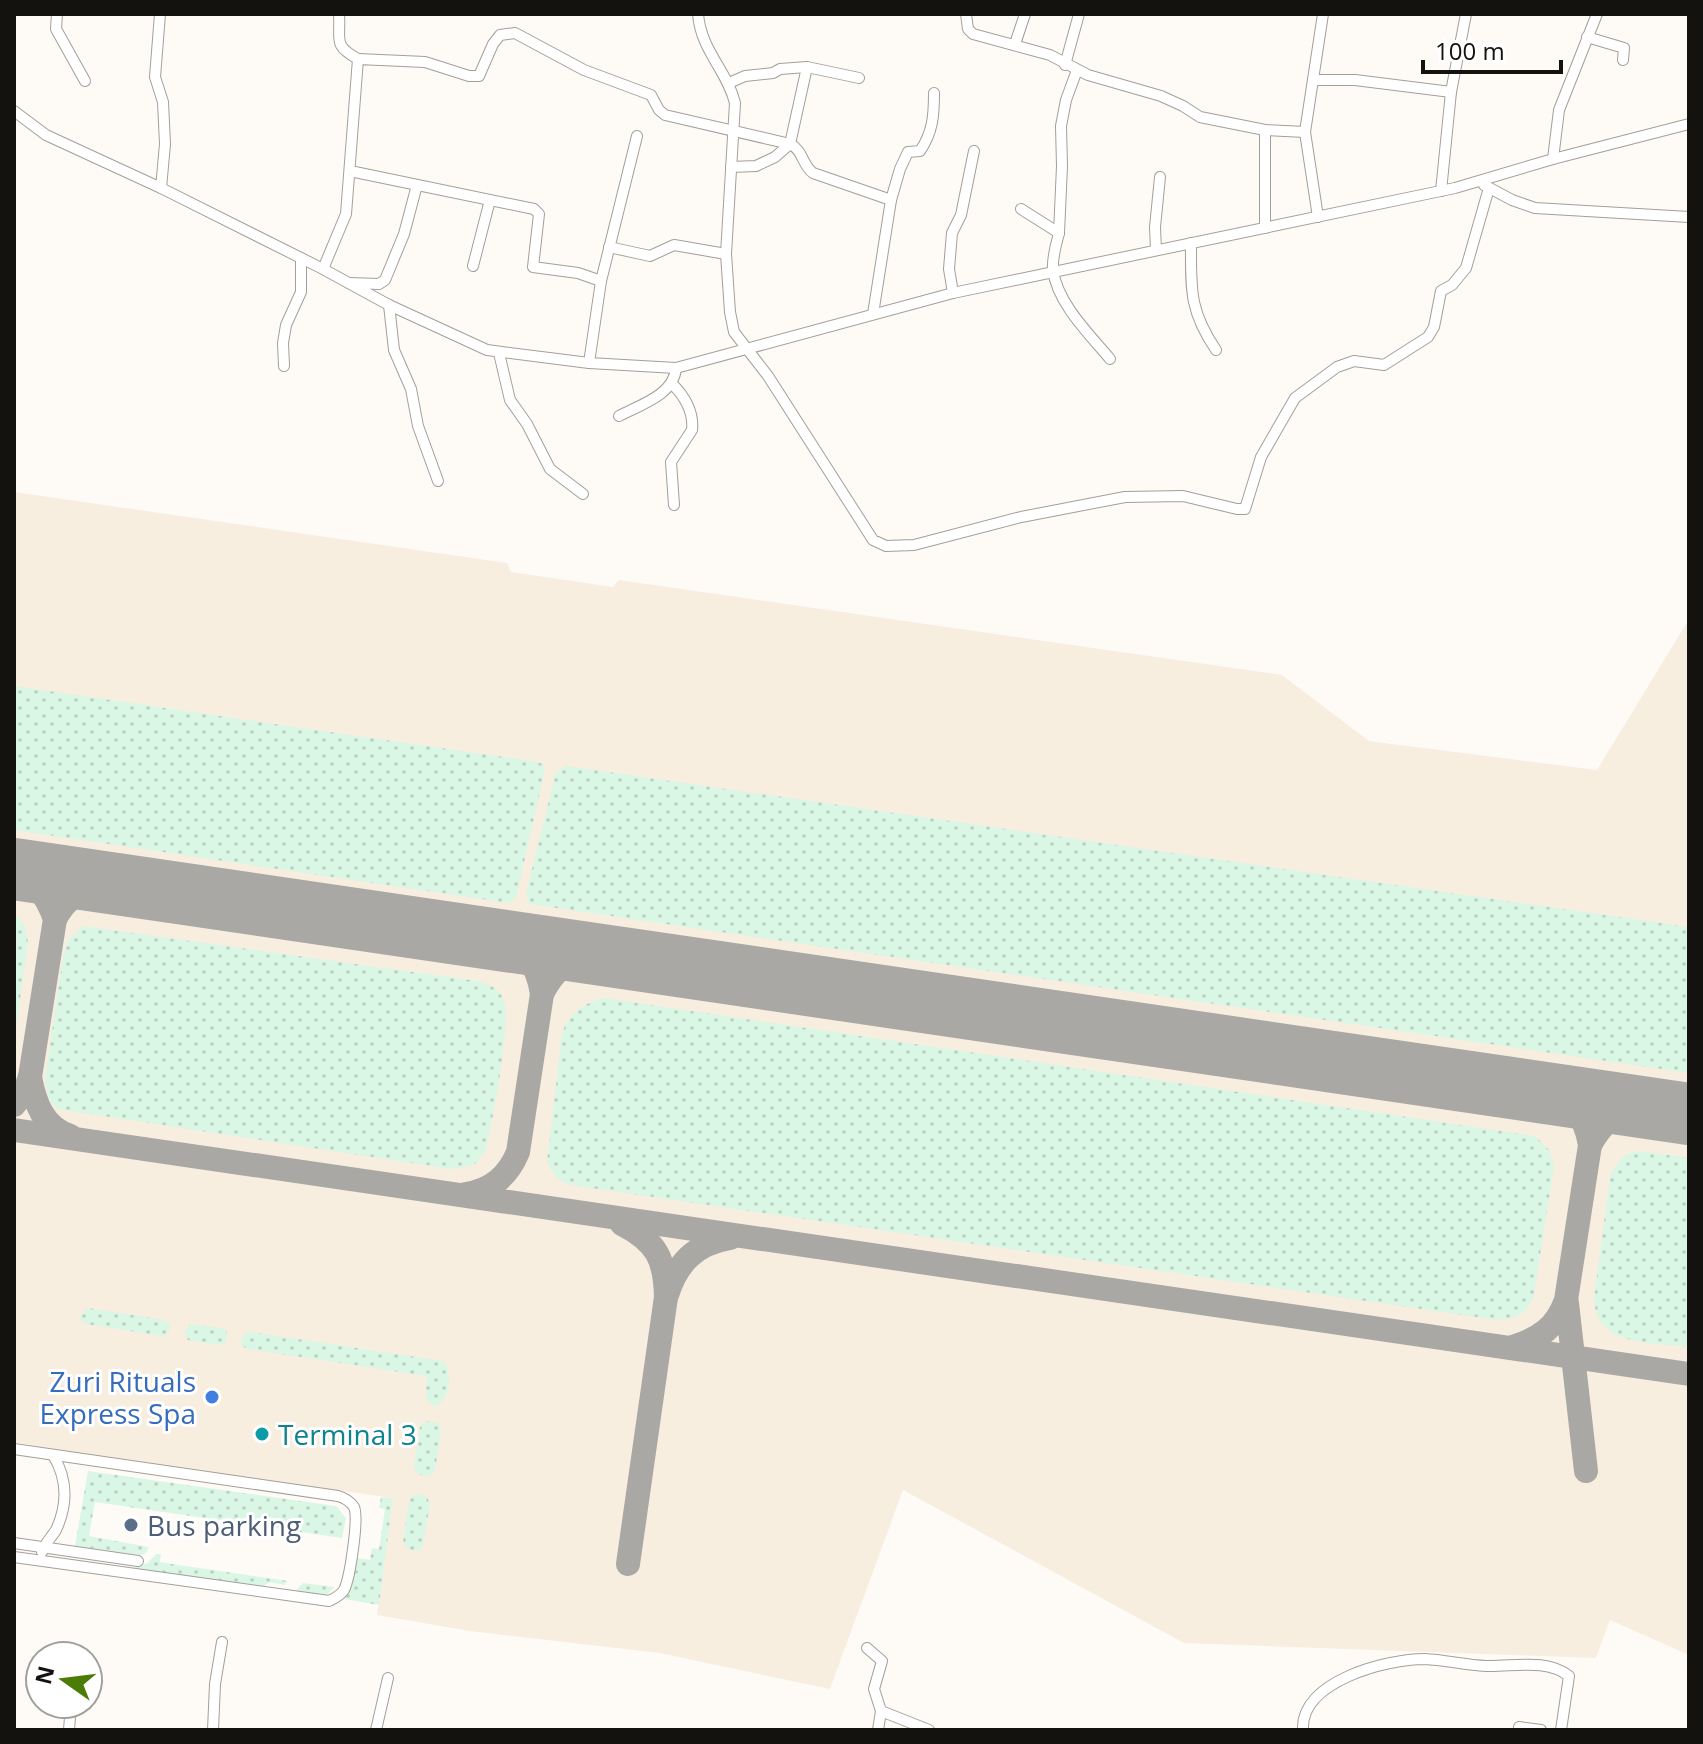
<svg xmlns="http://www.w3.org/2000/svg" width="1703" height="1744" viewBox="0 0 1703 1744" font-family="'Open Sans',sans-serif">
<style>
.built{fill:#f8eee0}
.grass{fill:url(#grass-dots)}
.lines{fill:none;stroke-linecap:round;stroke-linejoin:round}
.taxiway{stroke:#aaa8a4;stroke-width:24}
.runway{stroke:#aaa8a4;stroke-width:62}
.minor-casing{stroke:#a49f98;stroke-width:12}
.minor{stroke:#fff;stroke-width:10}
.shop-dot{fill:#3f7fe0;stroke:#fff;stroke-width:3}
.culture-dot{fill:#0f9aa8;stroke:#fff;stroke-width:3}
.service-dot{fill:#5c6f8a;stroke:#fff;stroke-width:3}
.labels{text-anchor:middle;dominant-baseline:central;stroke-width:6;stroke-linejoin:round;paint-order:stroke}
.shop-label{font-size:28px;fill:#366cbe;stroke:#fff;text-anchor:end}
.culture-label{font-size:28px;fill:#0d838f;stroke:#fff;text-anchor:start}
.service-label{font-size:28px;fill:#4e5e75;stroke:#fff;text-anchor:start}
</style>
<defs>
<pattern id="grass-dots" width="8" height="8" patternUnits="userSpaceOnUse" patternTransform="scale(2)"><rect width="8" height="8" fill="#daf6e5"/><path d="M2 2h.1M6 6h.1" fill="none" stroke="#bad2c3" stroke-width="1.8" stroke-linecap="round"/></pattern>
</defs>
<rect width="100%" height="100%" fill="#fefbf7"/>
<polygon class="built" points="14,492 507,563 511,572 613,587 619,580 1282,675 1369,741 1597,770 1689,619 1689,1655 1610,1620 1596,1658 1184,1643 903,1490 830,1689 659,1653 470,1631 377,1615 393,1498 117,1460 14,1442"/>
<g class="grass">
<polygon points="14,686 537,762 543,764 544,774 516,898 509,903 14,830"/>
<polygon points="566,766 1689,927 1689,1073 529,904 526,894 556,772"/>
<polygon points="14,914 24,923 28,942 14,1043"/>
<path d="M83,926L477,981C488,984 498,987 503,998C513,1017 492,1127 485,1152L474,1165L451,1169L57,1109L48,1099L45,1079L63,957L69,939Z"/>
<path d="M604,998L1535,1136L1549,1150L1554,1166L1534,1294C1528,1314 1517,1318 1497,1320L571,1185C557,1180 552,1175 547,1161L562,1033C570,1012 582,1004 604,998Z"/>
<path d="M1639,1151L1689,1158V1347C1652,1342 1595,1347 1594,1298L1610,1177C1617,1162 1622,1154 1639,1151Z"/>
<polygon points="88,1308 164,1320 169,1323 170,1329 167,1334 162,1336 86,1324 81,1321 80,1316"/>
<polygon points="190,1324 223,1328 227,1332 226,1343 220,1345 188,1340 184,1332"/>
<path d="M250,1332L443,1361C454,1372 450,1403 434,1406C421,1399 427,1388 427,1376L248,1349L242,1346L241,1340L244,1334Z"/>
<path d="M425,1421L438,1423L441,1430L435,1471C427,1479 419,1477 414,1468L420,1427Z"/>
<polygon points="88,1471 336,1506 346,1518 342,1538 95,1502 89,1536 149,1547 146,1553 140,1555 75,1546"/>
<path d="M420,1494L427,1497L430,1504L423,1545L420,1550C412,1551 407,1550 403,1542L409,1501L414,1495Z"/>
<polygon points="381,1497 393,1498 379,1605 344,1599 351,1587 357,1558 370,1560 372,1548 379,1549 385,1509 379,1508"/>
<polygon points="156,1554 161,1554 160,1562 165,1563 288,1581 284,1585 270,1582 260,1588 134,1568 148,1563"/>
<polygon points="303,1583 335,1587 326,1595 296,1591"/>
</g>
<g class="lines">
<g class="taxiway">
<path d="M14,870C37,882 46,895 55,919L30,1077C35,1103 43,1127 70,1136"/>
<path d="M55,919C67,897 82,888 107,883"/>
<path d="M494,940C525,950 537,961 542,994"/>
<polyline points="14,1105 24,1093 30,1077"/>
<polyline points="14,1130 1689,1374"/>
<path d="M1590,1145C1603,1122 1615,1112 1641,1107"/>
<path d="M466,1194C492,1190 508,1176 518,1152L542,994C554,970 568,959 595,955"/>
<path d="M622,1224C657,1242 665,1259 666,1297L628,1564"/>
<path d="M667,1295C677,1263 695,1244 730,1238"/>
<polyline points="1567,1303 1586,1471"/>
<path d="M1513,1347C1540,1338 1556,1328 1566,1300L1590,1145C1584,1111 1571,1100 1538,1091"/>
</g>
<polyline class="runway" points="14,869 1689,1114"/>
<defs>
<g id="minor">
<polyline points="57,14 56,29 85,81"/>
<polyline points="160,14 155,77 163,102 165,144 161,188"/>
<path d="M339,14C341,40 332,45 358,59"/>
<path d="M698,14C701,51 727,70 735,103L726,254L730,312L734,332L768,376L873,540L886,546L914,545L1021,517L1125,497L1183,496L1237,509H1245L1261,457L1295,398L1337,367L1354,361L1384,365L1428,337L1434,327L1441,291L1452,285L1466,268L1489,188"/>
<polyline points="966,14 968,29 973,34 1050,55 1088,75 1161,96 1183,106 1200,117 1265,130 1305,132"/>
<polyline points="1587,37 1624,48 1623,60"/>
<polyline points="1015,44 1025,14"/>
<polyline points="1065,65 1079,14"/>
<polyline points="1313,80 1355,80 1451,92"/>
<polyline points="729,83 745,76 773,73 780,69 807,67 859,78"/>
<polyline points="14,111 46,135 161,188 323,269 389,305 487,350 589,363 676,368 953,293 1455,188 1553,159 1689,124"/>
<polyline points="1553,159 1559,110 1597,14"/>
<polyline points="731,167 756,166 775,157 790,144 807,67"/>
<polyline points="350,171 534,209 539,214 533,267 578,273 601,281"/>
<polyline points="1484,185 1512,200 1535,208 1689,217"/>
<polyline points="1441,191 1451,92 1466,14"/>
<path d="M891,200L900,169L908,152L920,151C933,132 934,115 934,93"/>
<path d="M1021,209L1059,233C1056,245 1052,257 1053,270C1057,303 1090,335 1110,359"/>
<polyline points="1318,217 1305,132 1323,14"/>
<polyline points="1265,228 1265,130"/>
<polyline points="1059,233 1062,166 1061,126 1066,100 1077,70"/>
<path d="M1191,243C1191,289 1189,310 1216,350"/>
<polyline points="609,247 650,256 674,245 726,254"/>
<polyline points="1156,250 1155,227 1160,177"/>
<polyline points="473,266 490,200"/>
<path d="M323,269L346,214L358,59L425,62L469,76H479L493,44L500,35L515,33L584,70L651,95L659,110L665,115L790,144C803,150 802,165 813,173L891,200L873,314"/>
<polyline points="349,283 379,284 385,280 404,234 417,185"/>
<polyline points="953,293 949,269 952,233 961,215 974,151"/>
<polyline points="389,305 394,350 411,389 418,426 438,481"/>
<polyline points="499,353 510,400 527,424 550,469 583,494"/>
<polyline points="589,363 601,281 637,136"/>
<polyline points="284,366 283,343 286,325 301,292 301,258"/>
<path d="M672,384C685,396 694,413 692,430L671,462L674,505"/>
<path d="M619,416C640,405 674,395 676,368"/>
<path d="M14,1449L338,1496C345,1498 350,1501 354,1507C359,1518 350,1578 344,1590C340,1596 335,1598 329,1601L14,1557"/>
<polyline points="14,1543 138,1561"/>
<path d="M42,1552C45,1543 51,1538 56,1530C68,1504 67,1478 53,1455"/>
<polyline points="867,1648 882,1661 874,1689 881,1711 929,1730"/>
<polyline points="1519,1727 1541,1730"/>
<polyline points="69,1730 71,1704"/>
<polyline points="213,1730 215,1684 222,1642"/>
<polyline points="376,1730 388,1678"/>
<polyline points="878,1730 881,1711"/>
<path d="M1303,1730C1300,1681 1387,1659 1425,1659C1445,1660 1465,1665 1486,1666C1513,1667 1546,1658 1569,1676L1561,1730"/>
</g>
</defs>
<use href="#minor" class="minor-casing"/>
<use href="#minor" class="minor"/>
</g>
<circle class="shop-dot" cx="212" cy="1397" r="8"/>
<circle class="culture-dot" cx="262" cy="1434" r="8"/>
<circle class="service-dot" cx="131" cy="1525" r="8"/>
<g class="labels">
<g class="shop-label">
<text x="196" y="1381">Zuri Rituals<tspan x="196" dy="32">Express Spa</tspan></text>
</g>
<g class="culture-label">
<text x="278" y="1434">Terminal 3</text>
</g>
<g class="service-label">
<text x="147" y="1525">Bus parking</text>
</g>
</g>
<rect width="1703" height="1744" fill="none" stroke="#14120f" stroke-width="32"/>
<g transform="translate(64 1680) rotate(284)"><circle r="38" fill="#ffffff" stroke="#a1a09f" stroke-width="2"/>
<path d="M0-6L14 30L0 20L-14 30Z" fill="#4b7c06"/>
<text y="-12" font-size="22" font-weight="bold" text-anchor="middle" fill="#14120f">N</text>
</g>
<path d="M1423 60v12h138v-12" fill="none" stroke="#14120f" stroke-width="4"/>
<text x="1435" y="60" font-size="24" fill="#14120f" stroke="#ffffff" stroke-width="6" paint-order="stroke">100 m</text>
</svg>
